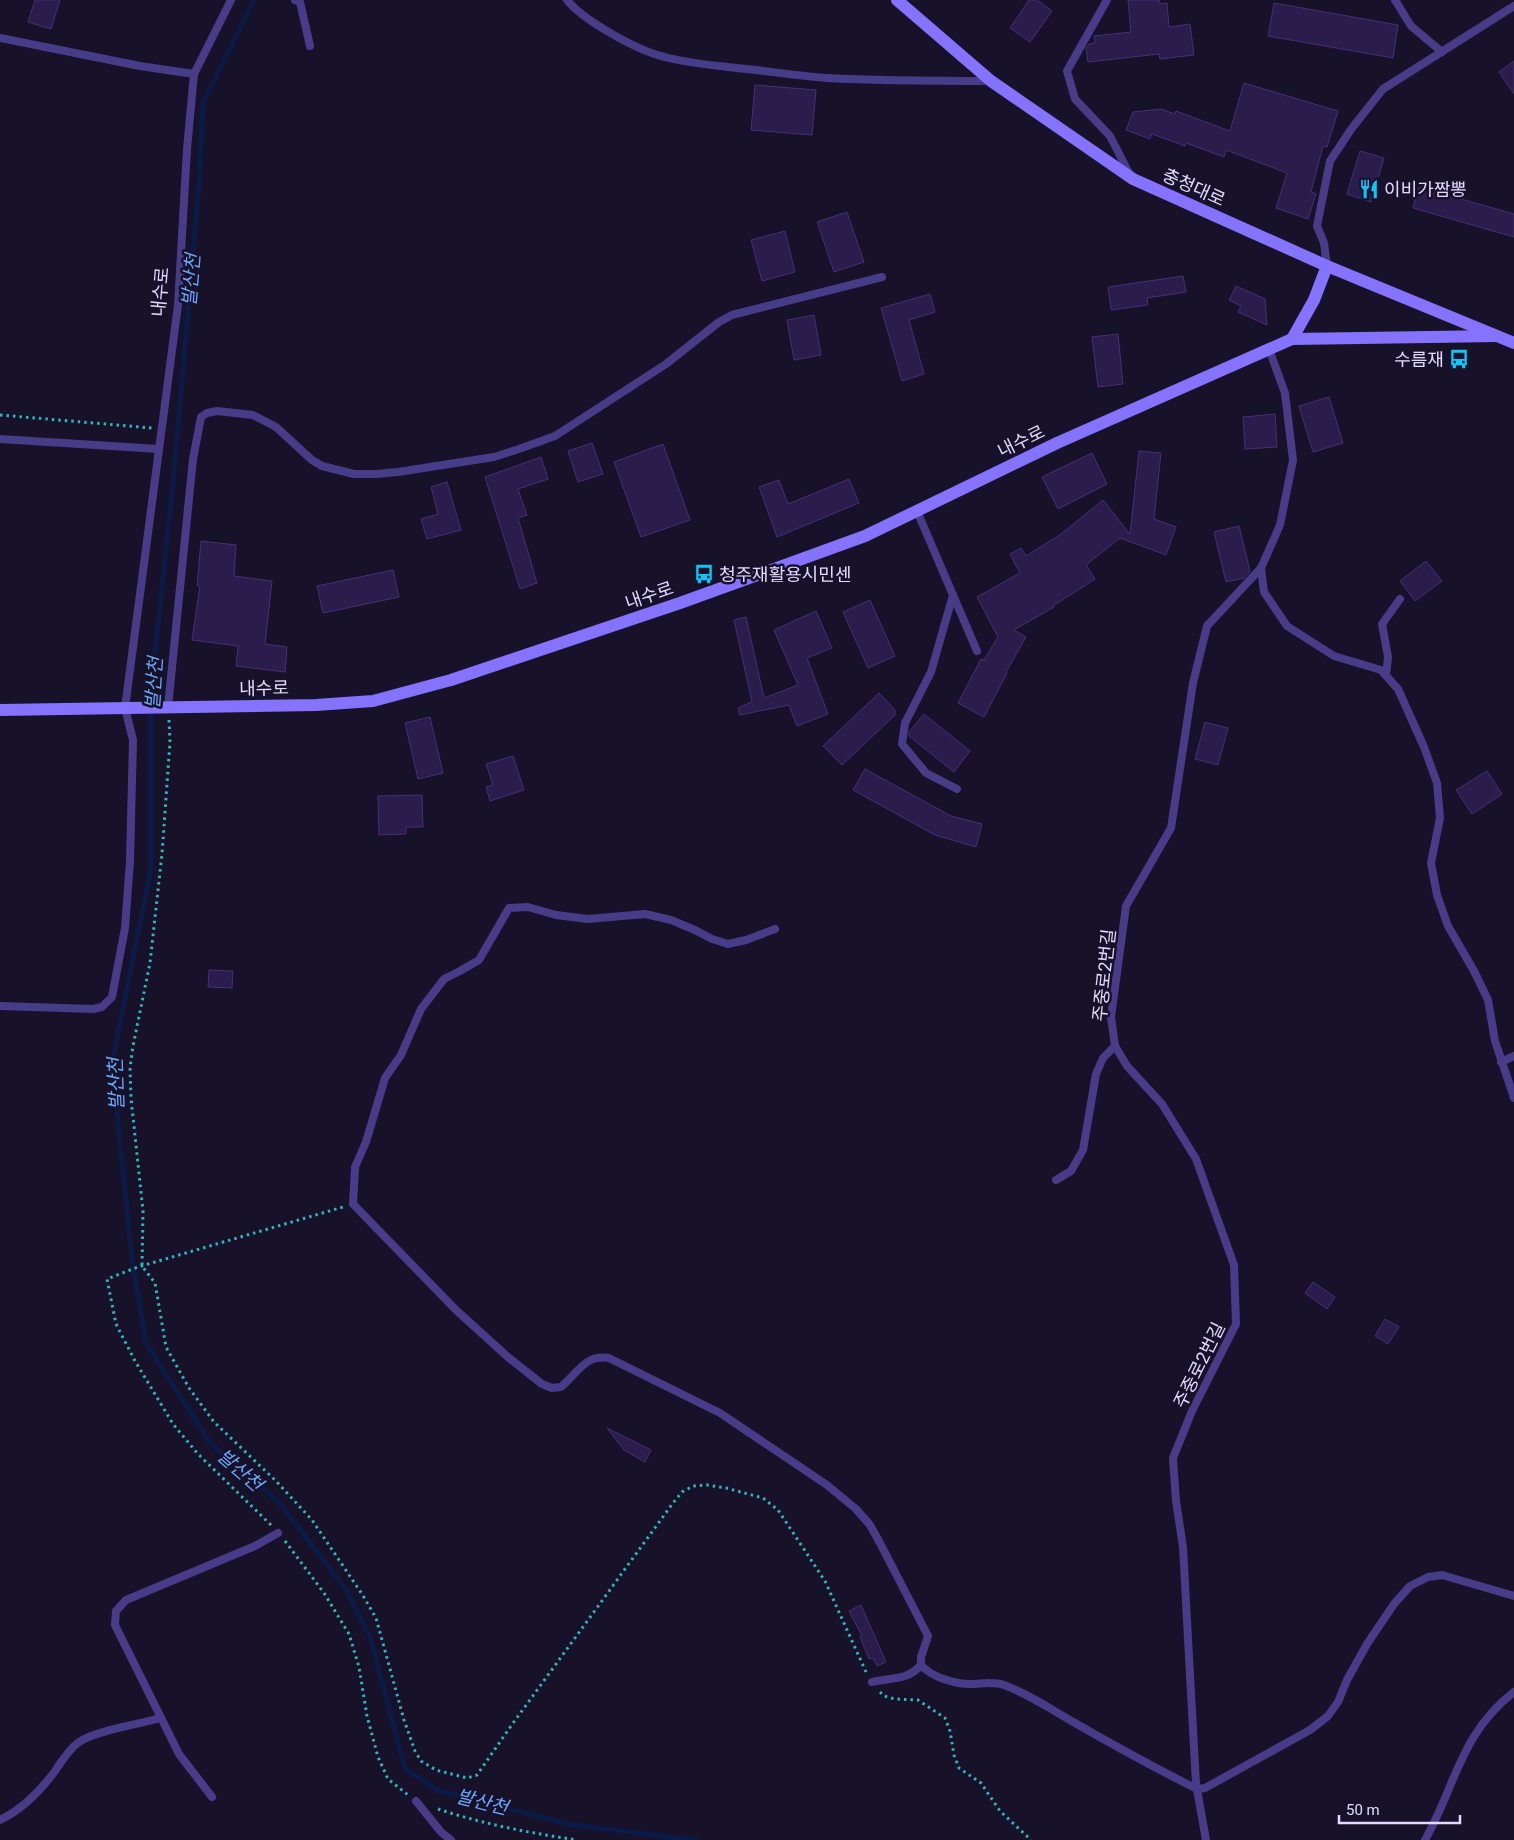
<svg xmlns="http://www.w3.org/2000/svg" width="1514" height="1840" viewBox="0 0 1514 1840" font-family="Roboto,'Noto Sans KR',sans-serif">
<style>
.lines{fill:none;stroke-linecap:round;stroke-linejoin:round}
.stream{stroke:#0b1b48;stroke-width:5}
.building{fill:#2b1d4b;stroke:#452f76}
.path{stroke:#32b4bb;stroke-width:3;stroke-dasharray:2.5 4;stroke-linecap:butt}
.lane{stroke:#483c88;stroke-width:8}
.secondary{stroke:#8572fe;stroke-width:12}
.labels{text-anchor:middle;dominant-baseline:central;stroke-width:5;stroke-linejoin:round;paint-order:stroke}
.street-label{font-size:18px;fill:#e2daff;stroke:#18112a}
.poi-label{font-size:18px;fill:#e2daff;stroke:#18112a;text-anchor:start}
.water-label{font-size:19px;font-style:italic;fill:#69a8fd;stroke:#18112a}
</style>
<rect width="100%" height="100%" fill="#18112a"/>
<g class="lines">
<polyline class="stream" points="254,0 203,103 199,184 173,483 151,690 151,869 112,1063 132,1260 146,1343 210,1443 279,1502 347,1591 370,1636 405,1769 439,1791 572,1825 696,1840"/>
</g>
<g class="building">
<polygon points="35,0 60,0 51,29 28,22"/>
<polygon points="1029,0 1037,0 1052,11 1030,42 1010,28"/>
<polygon points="1128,0 1159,0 1160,4 1167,3 1169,27 1190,24 1194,55 1160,59 1159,54 1088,62 1086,48 1089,44 1095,43 1094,36 1131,32"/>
<polygon points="1274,3 1398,25 1393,58 1268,36"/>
<polygon points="1514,61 1514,94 1499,72"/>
<polygon points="1244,83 1338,111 1327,147 1323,146 1311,192 1316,194 1308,219 1276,208 1287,173 1226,150 1224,157 1186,143 1185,146 1152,134 1150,139 1126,130 1133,112 1161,109 1175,114 1176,111 1230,131"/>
<polygon points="755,85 816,90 812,135 751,130"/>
<polygon points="1360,151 1384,158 1371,202 1347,194"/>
<polygon points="1419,187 1514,214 1514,237 1413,208"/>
<polygon points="847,212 864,262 834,272 817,222"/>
<polygon points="785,231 795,272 762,281 751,240"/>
<polygon points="1183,276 1186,292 1147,298 1148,305 1111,310 1108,287"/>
<polygon points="1236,286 1265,299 1267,325 1238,312 1241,306 1229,300"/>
<polygon points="930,294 935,312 909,320 924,374 902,381 881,308"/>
<polygon points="814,315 821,355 794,360 787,320"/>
<polygon points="1118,334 1123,384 1098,387 1092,337"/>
<polygon points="1329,397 1343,443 1313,452 1299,406"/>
<polygon points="1275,414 1277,447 1245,449 1243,417"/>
<polygon points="592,443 603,474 578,482 568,451"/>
<polygon points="663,444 690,520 641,537 614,462"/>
<polygon points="1139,451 1161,453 1154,519 1176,527 1166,555 1120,538 1086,565 1095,579 1053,606 1054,607 1014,630 1026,637 1006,672 1007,673 984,717 958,703 981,659 984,660 998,637 977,597 1020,573 1010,554 1021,548 1026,556 1061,534 1103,500 1130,534"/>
<polygon points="1092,453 1107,484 1058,509 1042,477"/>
<polygon points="541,457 548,479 518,489 527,515 518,518 537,583 520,589 485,477"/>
<polygon points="849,479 859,503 777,537 759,487 779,480 788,504"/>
<polygon points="447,482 461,530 427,539 421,519 438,514 431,487"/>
<polygon points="1239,526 1250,571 1244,578 1226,582 1214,532"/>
<polygon points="201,541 236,545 234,576 272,581 265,644 287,647 285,672 236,666 238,646 192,640 200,586 197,586"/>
<polygon points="1426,561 1442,581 1415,601 1400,581"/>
<polygon points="393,570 399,597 323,613 317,586"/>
<polygon points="870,600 895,656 868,668 843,612"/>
<polygon points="816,611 832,648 807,658 828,714 797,726 789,705 740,715 738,708 752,702 734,620 746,617 764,698 798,685 774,630"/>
<polygon points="879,693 895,710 895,715 842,765 823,746"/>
<polygon points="924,714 970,751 954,772 909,736 909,732"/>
<polygon points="430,717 443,773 418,779 405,723"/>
<polygon points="1205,722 1228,728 1218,765 1195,759"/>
<polygon points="513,756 524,790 490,801 486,787 493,785 486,764"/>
<polygon points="865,769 951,816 982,824 976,847 935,835 853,790"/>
<polygon points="1487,771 1502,794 1472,814 1456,790"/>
<polygon points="422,795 423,827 406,827 406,834 379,835 378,796"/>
<polygon points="209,970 233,971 232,988 208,987"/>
<polygon points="1313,1282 1335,1297 1327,1309 1305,1293"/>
<polygon points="1385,1319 1399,1327 1388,1344 1375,1336"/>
<polygon points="607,1428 651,1450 645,1462 624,1450"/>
<polygon points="861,1605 886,1662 877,1666 873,1658 869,1659 860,1637 862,1636 849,1611"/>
</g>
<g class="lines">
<g class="path">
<polyline points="0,415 152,428"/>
<polyline points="169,720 170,742 162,854 150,963 133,1046 130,1068 131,1098 143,1211 142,1266 155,1283 166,1347 189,1388 214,1422 276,1481 312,1520 362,1594 376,1618 404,1720 415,1751 421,1761 436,1770 467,1778 477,1775 511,1726 673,1503 682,1492 693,1486 707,1485 726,1488 763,1498 778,1510 825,1581 866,1672"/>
<polyline points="271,1525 198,1454 173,1424 135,1361 116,1324 107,1279 138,1267 343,1207"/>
<polyline points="285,1541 324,1593 349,1634 359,1667 367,1716 378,1757 388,1779 408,1795"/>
<polyline points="880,1692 884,1696 895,1699 918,1700 945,1718 950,1731 954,1755 959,1768 981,1783 1000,1811 1031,1840"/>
<path d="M438,1809C483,1824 530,1833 577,1840"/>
</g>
<g class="lane">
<polyline points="295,0 300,2 310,46"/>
<path d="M567,0C584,21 638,51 665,57C691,64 720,66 747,69C774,72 800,76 827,78C881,81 936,81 991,81"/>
<polyline points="1107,0 1067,71 1075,99 1110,136 1130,175"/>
<polyline points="1395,0 1411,26 1442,52"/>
<polyline points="0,38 140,66 194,74 187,149 178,305 125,708 133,740 130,861 125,928 112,997 102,1007 93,1009 0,1006"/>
<polyline points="194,74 231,0"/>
<polyline points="1327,266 1324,243 1317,226 1330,161 1352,128 1383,89 1514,6"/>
<polyline points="0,439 159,449"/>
<polyline points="917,511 977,651"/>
<polyline points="1261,568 1264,592 1287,626 1334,656 1381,670 1398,689 1424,747 1437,783 1440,818 1431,863 1437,895 1448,926 1474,971 1488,1000 1495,1041 1514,1098"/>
<polyline points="953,595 931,672 905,723 902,744 926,773 957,789"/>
<polyline points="1386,675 1388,657 1382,624 1400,599"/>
<polyline points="168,707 193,459 201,417 207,413 217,411 253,415 276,427 312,460 322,466 354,474 376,474 398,472 494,457 519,449 555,436 666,364 719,322 732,315 882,277"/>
<path d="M775,929L746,940L728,944L712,939L695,930L671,920L645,914L588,919L556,915L528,907L509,908L479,960L460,971L444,979L421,1009L401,1055L385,1078L366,1142L355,1167L353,1204L456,1310L509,1358L542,1384L552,1388L561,1387C578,1373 585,1354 609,1358L720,1413L827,1485L856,1509L870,1525L880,1543L928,1636L921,1657V1665C931,1677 955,1684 970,1684C981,1684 993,1681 1004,1685C1029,1694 1052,1710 1075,1723C1115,1746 1155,1768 1197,1789L1205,1788L1310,1730L1328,1716L1338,1702L1347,1680L1367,1644L1394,1604L1410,1586L1428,1577L1442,1575L1514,1596"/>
<polyline points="1501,1062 1514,1056"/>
<polyline points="1056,1180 1071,1171 1083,1150 1096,1074 1103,1058 1115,1046"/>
<path d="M872,1682C891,1677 907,1681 921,1665"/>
<polyline points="212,1797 179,1754 115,1625 116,1611 126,1600 255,1546 278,1533"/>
<polyline points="416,1801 441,1832 451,1840"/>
<path d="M0,1820C21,1810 41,1790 55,1771C62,1761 69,1749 79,1742C94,1731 141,1724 160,1718"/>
<polyline points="1206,1840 1196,1784 1183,1547 1176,1501 1173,1458 1192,1411 1236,1324 1234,1265 1196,1159 1162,1104 1127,1066 1115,1046 1111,1017 1126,906 1171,828 1193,683 1207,626 1261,568 1280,525 1293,460 1285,393 1269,349"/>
<path d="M1425,1840C1456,1785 1460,1734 1514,1692"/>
</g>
<g class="secondary">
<polyline points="897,0 991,81 1133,179 1327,266 1514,343"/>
<polyline points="1292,339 1314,300 1327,266"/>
<polyline points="0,710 316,705 373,701 451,680 680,603 865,536 1057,443 1292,339 1497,336"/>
</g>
</g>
<defs>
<symbol id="restaurant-bare" viewBox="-9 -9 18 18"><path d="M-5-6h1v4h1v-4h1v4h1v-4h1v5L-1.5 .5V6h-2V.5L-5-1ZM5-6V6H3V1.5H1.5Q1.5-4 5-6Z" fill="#08c9fc" stroke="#18112a" stroke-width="2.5" paint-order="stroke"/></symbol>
<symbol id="bus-bare" viewBox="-9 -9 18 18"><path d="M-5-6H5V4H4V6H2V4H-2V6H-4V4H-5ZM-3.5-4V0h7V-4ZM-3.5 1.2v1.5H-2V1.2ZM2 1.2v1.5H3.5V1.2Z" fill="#08c9fc" stroke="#18112a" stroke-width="2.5" paint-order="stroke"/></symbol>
</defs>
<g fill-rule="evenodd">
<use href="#restaurant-bare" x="1355" y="175" width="28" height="28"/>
<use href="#bus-bare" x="1445" y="345" width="28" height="28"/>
<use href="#bus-bare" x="690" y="560" width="28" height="28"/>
</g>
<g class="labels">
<g class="street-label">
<text transform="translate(1194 187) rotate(24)">충청대로</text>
<text transform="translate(160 292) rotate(-85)">내수로</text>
<text transform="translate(1021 441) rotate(-26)">내수로</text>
<text transform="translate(649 595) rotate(-19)">내수로</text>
<text transform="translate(264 688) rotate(-1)">내수로</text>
<text transform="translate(1104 975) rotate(-84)">주중로2번길</text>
<text transform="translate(1199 1365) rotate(-64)">주중로2번길</text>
</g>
<g class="poi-label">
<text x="1384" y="189">이비가짬뽕</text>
<text x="1444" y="359" text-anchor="end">수름재</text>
<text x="719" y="574">청주재활용시민센</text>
</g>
<g class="water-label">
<text transform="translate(191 280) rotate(-85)">발산천</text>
<text transform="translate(154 683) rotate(-86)">발산천</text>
<text transform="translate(116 1084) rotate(-92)">발산천</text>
<text transform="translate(240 1470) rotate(41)">발산천</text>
<text transform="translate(482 1802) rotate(14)">발산천</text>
</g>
</g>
<path d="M1339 1815v8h121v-8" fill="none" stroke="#e2daff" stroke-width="2.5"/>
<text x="1346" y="1815" font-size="15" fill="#e2daff" stroke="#18112a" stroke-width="4" paint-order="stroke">50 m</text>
</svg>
